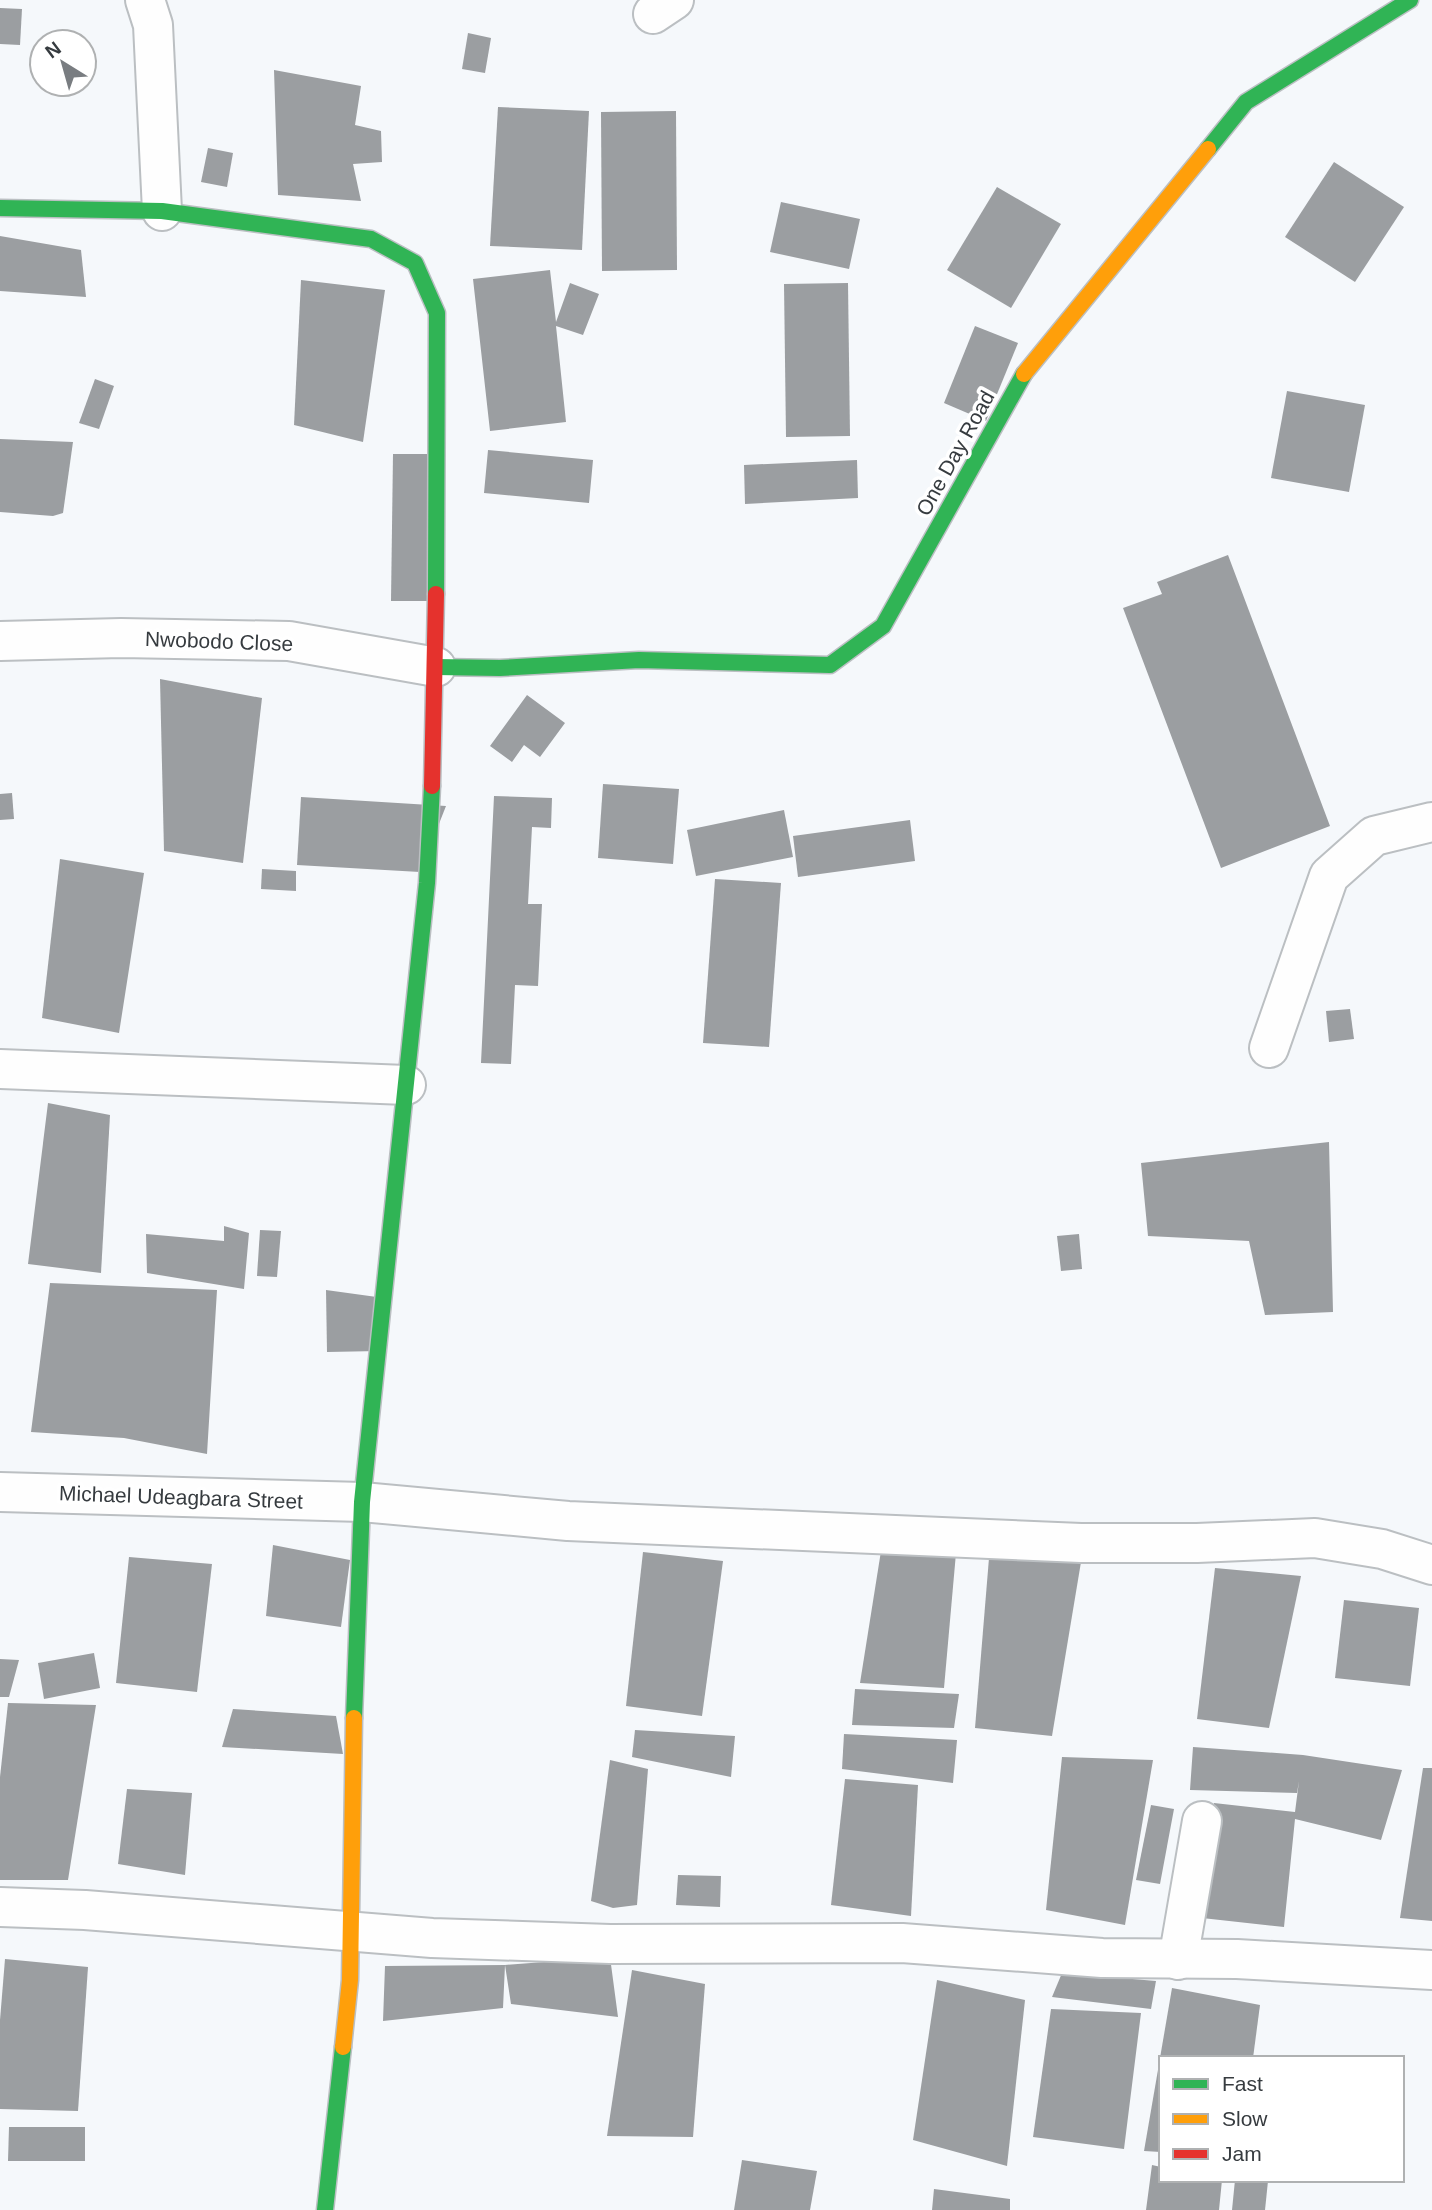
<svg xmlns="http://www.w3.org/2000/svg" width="1432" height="2210" viewBox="0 0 1432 2210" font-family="Arial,sans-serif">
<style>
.building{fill:#9b9ea1}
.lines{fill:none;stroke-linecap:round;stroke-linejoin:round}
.street-casing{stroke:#bbbfc2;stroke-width:42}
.fast-casing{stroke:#bbbfc2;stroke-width:19}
.slow-casing{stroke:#bbbfc2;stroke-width:19}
.jam-casing{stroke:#bbbfc2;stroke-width:19}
.street{stroke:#fefefe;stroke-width:38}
.fast{stroke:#30b455;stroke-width:16}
.slow{stroke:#ff9f0a;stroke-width:16}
.jam{stroke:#e5322d;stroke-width:16}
.labels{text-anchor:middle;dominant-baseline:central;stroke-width:7;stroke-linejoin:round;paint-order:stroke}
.street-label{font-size:21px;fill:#363b3f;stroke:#fff}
</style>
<rect width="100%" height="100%" fill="#f5f8fb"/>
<g class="building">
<polygon points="0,8 22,9 20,45 0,44"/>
<polygon points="468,33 491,38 485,73 462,69"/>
<polygon points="274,70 361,86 355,125 381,131 382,162 353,164 361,201 278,195"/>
<polygon points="498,107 589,111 582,250 490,246"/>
<polygon points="676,111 677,270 602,271 601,112"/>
<polygon points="208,148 233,153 227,187 201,182"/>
<polygon points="1334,162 1404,207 1355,282 1285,237"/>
<polygon points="997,187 1061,224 1011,308 947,270"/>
<polygon points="781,202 860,219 849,269 770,252"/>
<polygon points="0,236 81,250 86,297 0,291"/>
<polygon points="550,270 556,322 570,283 599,294 583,335 556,326 566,422 490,431 473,279"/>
<polygon points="301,280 385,290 363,442 294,425"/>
<polygon points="848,283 850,436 786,437 784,284"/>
<polygon points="975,326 1018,343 986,421 944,403"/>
<polygon points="95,379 114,386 99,429 79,423"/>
<polygon points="1287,391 1365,405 1349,492 1271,478"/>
<polygon points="0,439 73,442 63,513 53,516 0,512"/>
<polygon points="488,450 593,460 589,503 484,493"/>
<polygon points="393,454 434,454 431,601 391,601"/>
<polygon points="857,460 858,498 745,504 744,465"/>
<polygon points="1228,555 1330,826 1221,868 1123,608 1162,594 1157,582"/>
<polygon points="160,679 262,698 243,863 164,851"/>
<polygon points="527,695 565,723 540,757 524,745 512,762 490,746"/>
<polygon points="603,784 679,789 673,864 598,858"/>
<polygon points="12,793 14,819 0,820 0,794"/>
<polygon points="494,796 552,798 551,828 532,827 528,904 542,904 538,986 515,985 511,1064 481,1063"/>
<polygon points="301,797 446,806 420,872 297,865"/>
<polygon points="784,810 793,857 696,876 687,830"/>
<polygon points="910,820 915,861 798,877 793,836"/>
<polygon points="60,859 144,873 119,1033 42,1018"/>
<polygon points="262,869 296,871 296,891 261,889"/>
<polygon points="715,879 781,883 769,1047 703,1043"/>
<polygon points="1350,1009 1354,1039 1329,1042 1326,1011"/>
<polygon points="48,1103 110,1115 101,1273 28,1264"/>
<polygon points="1329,1142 1333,1312 1265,1315 1249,1241 1148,1236 1141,1163"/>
<polygon points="224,1226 249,1233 244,1289 147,1273 146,1234 224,1241"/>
<polygon points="260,1230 281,1231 277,1277 257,1276"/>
<polygon points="1079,1234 1082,1269 1061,1271 1057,1236"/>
<polygon points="50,1283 217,1290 207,1454 124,1438 31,1432"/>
<polygon points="326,1290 384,1298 379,1351 327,1352"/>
<polygon points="273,1545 350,1560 341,1627 266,1616"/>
<polygon points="881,1551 956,1553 944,1688 860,1683"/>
<polygon points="643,1552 723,1561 702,1716 626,1706"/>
<polygon points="1082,1556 1052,1736 975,1728 989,1558"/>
<polygon points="129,1557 212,1564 197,1692 116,1683"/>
<polygon points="1215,1568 1301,1576 1269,1728 1197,1719"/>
<polygon points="1344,1600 1419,1608 1410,1686 1335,1678"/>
<polygon points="94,1653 100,1688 44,1699 38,1663"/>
<polygon points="0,1659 19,1660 9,1697 0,1697"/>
<polygon points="855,1689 959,1694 954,1728 852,1725"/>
<polygon points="8,1703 96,1705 68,1880 0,1880 0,1777"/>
<polygon points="233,1709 336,1716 343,1754 222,1747"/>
<polygon points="635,1730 735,1736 731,1777 632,1757"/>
<polygon points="844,1734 957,1740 953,1783 842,1769"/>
<polygon points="1193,1747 1303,1755 1402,1770 1381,1840 1295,1819 1284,1927 1202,1918 1214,1803 1295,1812 1299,1781 1297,1793 1190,1790"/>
<polygon points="1062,1757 1153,1760 1125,1925 1046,1910"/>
<polygon points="610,1760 648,1769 637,1905 613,1908 591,1901"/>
<polygon points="1423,1768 1432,1768 1432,1921 1400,1918"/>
<polygon points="845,1779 918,1785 911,1916 831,1905"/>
<polygon points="127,1789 192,1793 185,1875 118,1864"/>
<polygon points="1151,1805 1174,1809 1160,1884 1136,1880"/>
<polygon points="678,1875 721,1876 720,1907 676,1905"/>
<polygon points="610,1957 618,2017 511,2004 505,1965 503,2008 383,2021 385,1966 505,1965"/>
<polygon points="5,1959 88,1967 78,2111 0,2109 0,2020"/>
<polygon points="632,1970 705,1984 693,2137 607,2136"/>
<polygon points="1062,1973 1156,1981 1151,2009 1052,1997"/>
<polygon points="937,1980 1025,2000 1007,2166 913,2140"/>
<polygon points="1172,1988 1260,2005 1253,2058 1160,2058"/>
<polygon points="1051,2009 1141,2013 1124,2149 1033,2137"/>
<polygon points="1159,2064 1161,2064 1161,2152 1144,2151"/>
<polygon points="9,2127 85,2127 85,2161 8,2161"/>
<polygon points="742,2160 817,2171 810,2210 734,2210"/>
<polygon points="1152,2165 1161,2167 1161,2180 1222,2180 1219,2210 1146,2210"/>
<polygon points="1235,2180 1268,2181 1265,2210 1232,2210"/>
<polygon points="934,2189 1010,2199 1010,2210 932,2210"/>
</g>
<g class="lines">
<defs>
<g id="street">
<polyline points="145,0 153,25 162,211"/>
<polyline points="653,14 674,0"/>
<polyline points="0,641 121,638 289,641 436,667"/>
<polyline points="1269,1048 1329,876 1374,836 1432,822"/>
<polyline points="0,1069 406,1085"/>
<polyline points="0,1492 362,1502 568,1521 1081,1543 1197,1543 1315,1538 1382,1549 1432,1565"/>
<polyline points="0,1907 85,1910 432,1938 610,1944 902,1943 1102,1958 1237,1959 1432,1970"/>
<polyline points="1178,1960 1202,1821"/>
</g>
<g id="fast">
<polyline points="1208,149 1246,102 1410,0"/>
<polyline points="0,208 162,211 371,239 415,263 437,313 436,594"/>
<polyline points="436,667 500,668 639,660 830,665 883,626 1024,374"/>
<polyline points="354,1718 362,1502 427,883 432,786"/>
<polyline points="325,2210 343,2047"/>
</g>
<g id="slow">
<polyline points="1024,374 1208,149"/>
<polyline points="343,2047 350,1980 354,1718"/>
</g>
<polyline id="jam" points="432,786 436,594"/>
</defs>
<use href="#street" class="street-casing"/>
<use href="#fast" class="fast-casing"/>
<use href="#slow" class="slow-casing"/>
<use href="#jam" class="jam-casing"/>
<use href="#street" class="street"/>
<use href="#fast" class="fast"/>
<use href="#slow" class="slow"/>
<use href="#jam" class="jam"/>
</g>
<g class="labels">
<g class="street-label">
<text transform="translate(955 453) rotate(-61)">One Day Road</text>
<text transform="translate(219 641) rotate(2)">Nwobodo Close</text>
<text transform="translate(181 1497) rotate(2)">Michael Udeagbara Street</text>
</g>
</g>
<rect x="1159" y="2056" width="245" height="126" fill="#ffffff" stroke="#afb1b2" stroke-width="2"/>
<rect x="1173" y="2079" width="35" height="10" fill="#30b455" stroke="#afb1b2" stroke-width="2"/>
<text x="1222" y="2091" font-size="21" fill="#363b3f">Fast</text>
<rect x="1173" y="2114" width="35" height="10" fill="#ff9f0a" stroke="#afb1b2" stroke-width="2"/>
<text x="1222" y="2126" font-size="21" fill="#363b3f">Slow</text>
<rect x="1173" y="2149" width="35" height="10" fill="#e5322d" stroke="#afb1b2" stroke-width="2"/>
<text x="1222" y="2161" font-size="21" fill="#363b3f">Jam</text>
<g transform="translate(63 63) rotate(323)"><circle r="33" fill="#ffffff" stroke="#afb1b2" stroke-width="2"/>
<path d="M0-5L12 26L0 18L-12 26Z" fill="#797d81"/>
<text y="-10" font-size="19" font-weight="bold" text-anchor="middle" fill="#363b3f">N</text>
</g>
</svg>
